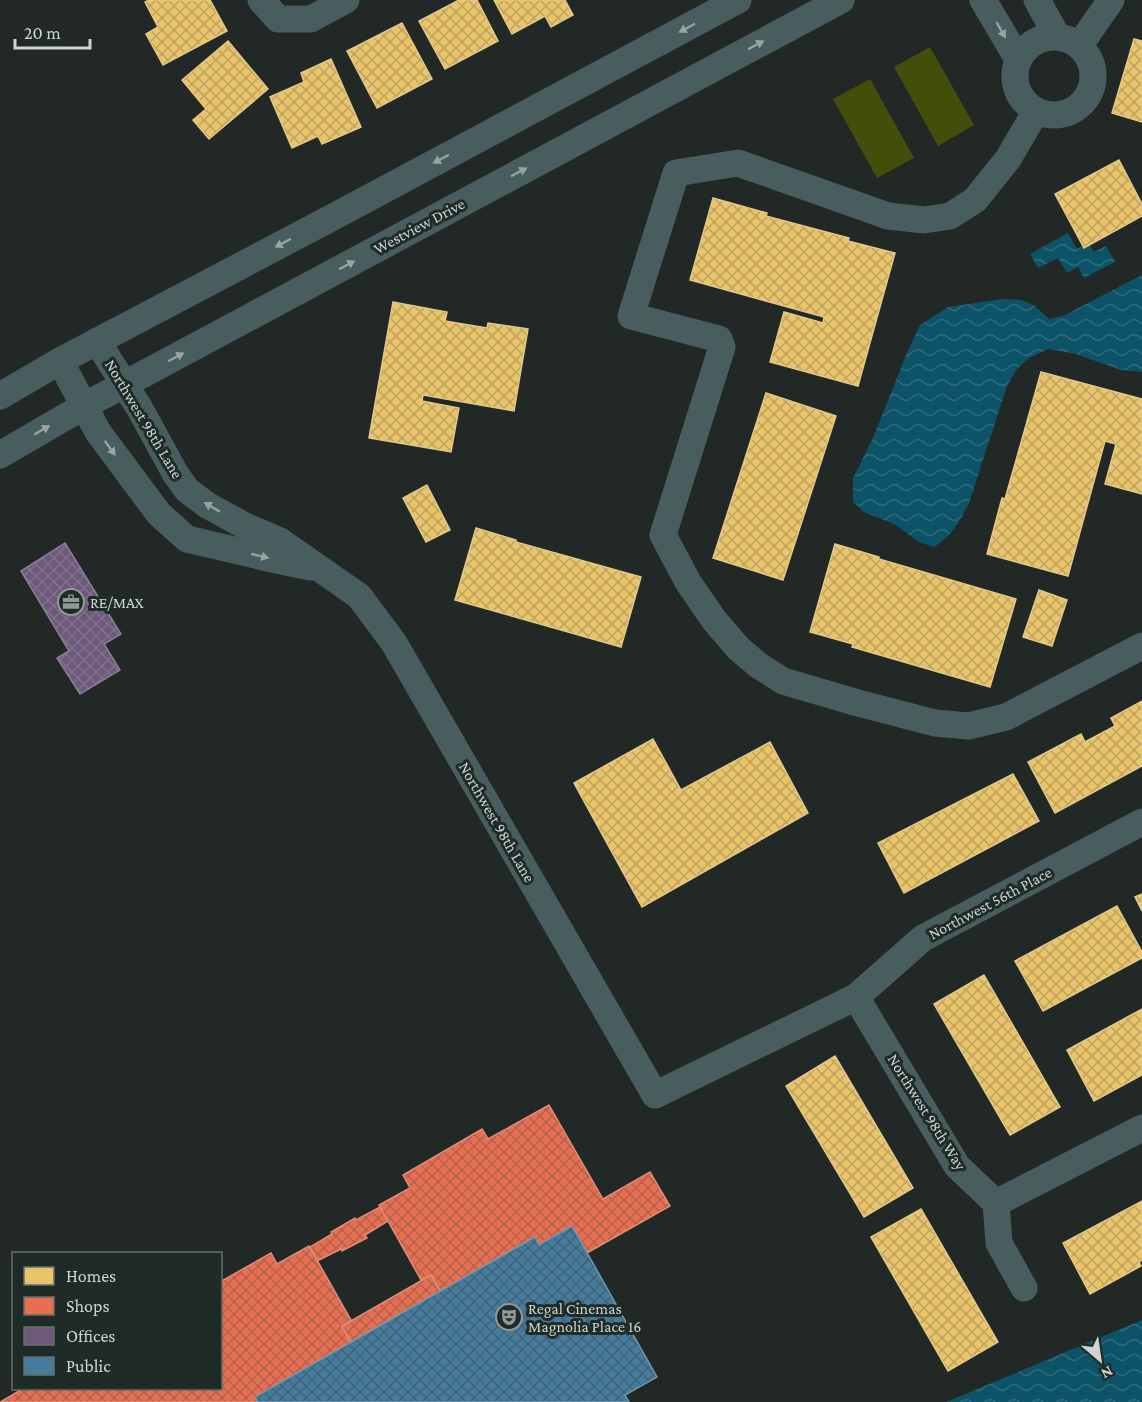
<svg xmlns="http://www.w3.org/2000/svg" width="1142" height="1402" viewBox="0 0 1142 1402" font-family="'Crimson Pro',serif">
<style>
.garden{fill:#434e0b}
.water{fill:url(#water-waves)}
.homes{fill:url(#homes-cross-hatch);stroke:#e1c989;stroke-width:1.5}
.shops{fill:url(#shops-cross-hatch);stroke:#df8d78;stroke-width:1.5}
.offices{fill:url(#offices-cross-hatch);stroke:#8a7e94;stroke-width:1.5}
.public{fill:url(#public-cross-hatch);stroke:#6e96ad;stroke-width:1.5}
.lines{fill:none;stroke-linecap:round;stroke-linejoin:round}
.minor{stroke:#485d5e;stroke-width:27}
.oneway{fill:#98a4a4}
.labels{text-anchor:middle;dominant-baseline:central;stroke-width:6;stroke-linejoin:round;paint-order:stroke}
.street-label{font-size:16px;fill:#cdd4d2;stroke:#1f2b27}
.poi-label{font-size:16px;fill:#cdd4d2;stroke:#1f2b27;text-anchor:start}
</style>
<defs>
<pattern id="water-waves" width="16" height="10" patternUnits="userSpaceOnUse" patternTransform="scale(1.5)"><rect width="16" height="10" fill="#0d5368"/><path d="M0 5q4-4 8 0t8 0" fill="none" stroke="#2f6b7d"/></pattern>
<pattern id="homes-cross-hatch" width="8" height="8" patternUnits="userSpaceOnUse" patternTransform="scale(1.5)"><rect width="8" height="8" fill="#e9c46a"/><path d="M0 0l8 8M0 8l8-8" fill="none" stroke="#bea35f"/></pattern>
<pattern id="shops-cross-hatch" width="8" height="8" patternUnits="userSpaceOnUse" patternTransform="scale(1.5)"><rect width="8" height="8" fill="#e76f51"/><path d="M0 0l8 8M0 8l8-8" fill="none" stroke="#b4614c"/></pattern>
<pattern id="offices-cross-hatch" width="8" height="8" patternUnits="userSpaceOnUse" patternTransform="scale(1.5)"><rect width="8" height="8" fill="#6d597a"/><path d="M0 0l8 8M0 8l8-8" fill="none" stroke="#81708c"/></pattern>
<pattern id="public-cross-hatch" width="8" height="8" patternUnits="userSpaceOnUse" patternTransform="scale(1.5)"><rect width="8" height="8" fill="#457b9d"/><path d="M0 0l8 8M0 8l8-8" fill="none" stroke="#426377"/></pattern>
</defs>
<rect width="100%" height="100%" fill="#222826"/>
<g class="garden">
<polygon points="930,47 974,125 938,146 894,67"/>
<polygon points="870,79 914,158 877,178 833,99"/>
</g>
<g class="water">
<polygon points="1068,233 1077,249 1088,243 1094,252 1106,246 1115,262 1084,278 1078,267 1067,273 1058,258 1038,268 1030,254"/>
<path d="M1142,275V372L1121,370L1076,354L1048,349L1029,358L1017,369L1007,386L969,503C959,522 953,535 934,547L919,542L894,524L864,512L853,502V478L873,438L906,355L920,325L948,307L1002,299L1021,300L1035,306L1049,319L1063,316Z"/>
<polygon points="1142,1320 1142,1402 946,1402"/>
</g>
<g class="homes">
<polygon points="149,0 210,0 227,31 163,65 146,34 158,27 145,2"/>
<polygon points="459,0 477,0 498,41 445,69 419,21"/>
<polygon points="494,0 565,0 573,15 551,27 545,16 512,34"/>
<polygon points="402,23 432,79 377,108 347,51"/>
<polygon points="1134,39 1142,41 1142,122 1112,113"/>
<polygon points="228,41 268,89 209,139 193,120 206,109 182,80"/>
<polygon points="331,59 361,127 322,144 318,136 292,148 270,97 304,82 301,73"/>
<polygon points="1119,160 1142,204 1142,216 1084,248 1055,194"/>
<polygon points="713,198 767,213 766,216 849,238 848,241 895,253 858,386 770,362 784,312 823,323 824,317 690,280"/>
<polygon points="393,302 447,312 445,321 487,328 488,323 528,329 514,411 423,395 422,401 459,408 451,452 369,438"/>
<polygon points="1041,372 1142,399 1142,494 1105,484 1116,444 1105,441 1068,576 987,554 1002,498 1005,499"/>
<polygon points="766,393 836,416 783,580 713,558"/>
<polygon points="427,485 450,530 426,542 403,498"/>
<polygon points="476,528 516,540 516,542 641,577 621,647 455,600"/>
<polygon points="835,544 879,557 879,559 1016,599 990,687 852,647 853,644 810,632"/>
<polygon points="1039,590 1067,600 1052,646 1023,637"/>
<polygon points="1142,701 1142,766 1055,813 1028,762 1081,734 1085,742 1115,726 1111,718"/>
<polygon points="653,739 681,790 770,742 808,813 642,907 574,783"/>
<polygon points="1013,774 1039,821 904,893 878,843"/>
<polygon points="1142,894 1142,911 1135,897"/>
<polygon points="1117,906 1142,952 1142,958 1043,1011 1015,961"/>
<polygon points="984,975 1060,1107 1010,1135 934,1004"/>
<polygon points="1142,1009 1142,1075 1094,1101 1067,1050"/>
<polygon points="835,1056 913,1188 864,1217 786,1086"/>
<polygon points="1142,1201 1142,1260 1139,1262 1141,1266 1090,1294 1063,1243"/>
<polygon points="921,1209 998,1342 948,1371 871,1237"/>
</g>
<g class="shops">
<polygon points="549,1105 603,1199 650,1172 670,1206 587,1253 572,1226 539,1245 535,1237 440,1291 431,1275 421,1280 379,1205 410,1188 403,1175 482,1129 488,1139"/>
<polygon points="380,1207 388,1221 365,1235 367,1238 342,1251 341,1249 317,1261 310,1247 332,1234 331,1232 355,1218 356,1220"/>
<polygon points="309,1246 351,1320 342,1326 351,1342 255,1397 258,1402 0,1402 24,1388 220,1388 220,1282 271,1253 277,1264"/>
<polygon points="431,1275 440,1291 351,1342 342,1326"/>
</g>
<polygon class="offices" points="65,543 121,634 104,644 120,670 80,694 57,658 69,651 21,571"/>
<polygon class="public" points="572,1226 657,1377 625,1395 629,1402 258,1402 255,1397 535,1237 539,1245"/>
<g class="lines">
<g class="minor">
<polyline points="261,0 278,19 311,19 346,0"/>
<polyline points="983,0 1018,59"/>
<polyline points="1037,0 1057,36"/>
<circle cx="1054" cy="76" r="39"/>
<polyline points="1079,46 1111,0"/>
<polyline points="1036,111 1008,159 975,200 950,216 924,220 888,216 738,163 676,173 631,316 719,339 722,347 663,535 688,582 714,620 738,648 758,665 783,681 858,703 935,723 968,726 1006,717 1142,646"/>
<polyline points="97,341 140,409 175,473 187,490 207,505 245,526 280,541 359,596 394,643 655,1095 856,997 923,938 1142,822"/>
<polyline points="60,361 98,432 159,514 187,539 272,559 310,567"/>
<polyline points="0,396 60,361 335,216 738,0"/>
<polyline points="0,455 84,406 841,0"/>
<polyline points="856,997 957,1166 996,1203 999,1243 1024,1288"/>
<polyline points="996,1203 1142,1128"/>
</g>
</g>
<defs><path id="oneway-solid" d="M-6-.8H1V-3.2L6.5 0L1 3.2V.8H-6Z" transform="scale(1.5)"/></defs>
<g class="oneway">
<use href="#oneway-solid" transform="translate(687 28) rotate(152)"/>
<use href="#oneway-solid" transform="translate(1001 30) rotate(60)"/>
<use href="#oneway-solid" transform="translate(756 45) rotate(-28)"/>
<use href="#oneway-solid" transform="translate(441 159) rotate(152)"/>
<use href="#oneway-solid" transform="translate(519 172) rotate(-28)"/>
<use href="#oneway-solid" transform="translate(283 243) rotate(152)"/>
<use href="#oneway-solid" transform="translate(347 265) rotate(-28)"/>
<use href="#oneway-solid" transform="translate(176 357) rotate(-28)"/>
<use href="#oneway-solid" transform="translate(42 430) rotate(-30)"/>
<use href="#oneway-solid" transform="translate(110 448) rotate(54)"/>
<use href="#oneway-solid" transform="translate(212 507) rotate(-149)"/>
<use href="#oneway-solid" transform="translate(260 556) rotate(14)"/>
</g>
<defs>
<symbol id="office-ring" viewBox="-11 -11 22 22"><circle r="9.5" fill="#1f2b27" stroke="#919896" stroke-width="1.5"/><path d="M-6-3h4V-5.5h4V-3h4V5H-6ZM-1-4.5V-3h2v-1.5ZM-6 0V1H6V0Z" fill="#919896"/></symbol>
<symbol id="theatre-ring" viewBox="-11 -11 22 22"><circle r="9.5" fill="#1f2b27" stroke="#919896" stroke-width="1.5"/><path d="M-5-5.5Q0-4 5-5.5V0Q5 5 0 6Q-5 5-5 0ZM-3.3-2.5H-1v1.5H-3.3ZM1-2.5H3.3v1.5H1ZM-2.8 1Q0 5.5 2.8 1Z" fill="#919896"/></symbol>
</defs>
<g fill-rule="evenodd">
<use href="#office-ring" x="56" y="587" width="30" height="30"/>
<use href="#theatre-ring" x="494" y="1302" width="30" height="30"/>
</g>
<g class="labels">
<g class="street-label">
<text transform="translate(419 226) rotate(-28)">Westview Drive</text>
<text transform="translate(144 419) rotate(59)">Northwest 98th Lane</text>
<text transform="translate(497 822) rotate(60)">Northwest 98th Lane</text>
<text transform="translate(990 903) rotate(-28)">Northwest 56th Place</text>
<text transform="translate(927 1112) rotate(58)">Northwest 98th Way</text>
</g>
<g class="poi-label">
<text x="90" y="602">RE/MAX</text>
<text x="528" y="1308">Regal Cinemas<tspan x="528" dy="18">Magnolia Place 16</tspan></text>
</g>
</g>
<rect x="12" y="1252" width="210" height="138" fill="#1f2b27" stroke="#656f6b" stroke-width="1.5"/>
<rect x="24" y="1267" width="30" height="18" fill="#e9c46a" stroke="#656f6b" stroke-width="1.5"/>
<text x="66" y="1282" font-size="18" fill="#cdd4d2">Homes</text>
<rect x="24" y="1297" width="30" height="18" fill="#e76f51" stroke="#656f6b" stroke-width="1.5"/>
<text x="66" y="1312" font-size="18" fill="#cdd4d2">Shops</text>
<rect x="24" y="1327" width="30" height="18" fill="#6d597a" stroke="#656f6b" stroke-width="1.5"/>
<text x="66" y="1342" font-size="18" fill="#cdd4d2">Offices</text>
<rect x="24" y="1357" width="30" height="18" fill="#457b9d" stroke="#656f6b" stroke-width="1.5"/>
<text x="66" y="1372" font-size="18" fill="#cdd4d2">Public</text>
<g transform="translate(1100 1360) rotate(151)" stroke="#1f2b27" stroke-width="4.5" paint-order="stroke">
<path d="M0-4.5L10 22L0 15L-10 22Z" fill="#cdd4d2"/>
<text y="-9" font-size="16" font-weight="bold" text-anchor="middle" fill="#cdd4d2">N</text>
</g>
<path d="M15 39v9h75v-9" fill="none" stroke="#cdd4d2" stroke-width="3"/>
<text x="24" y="39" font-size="18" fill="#cdd4d2" stroke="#1f2b27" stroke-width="4.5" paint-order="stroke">20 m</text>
</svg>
